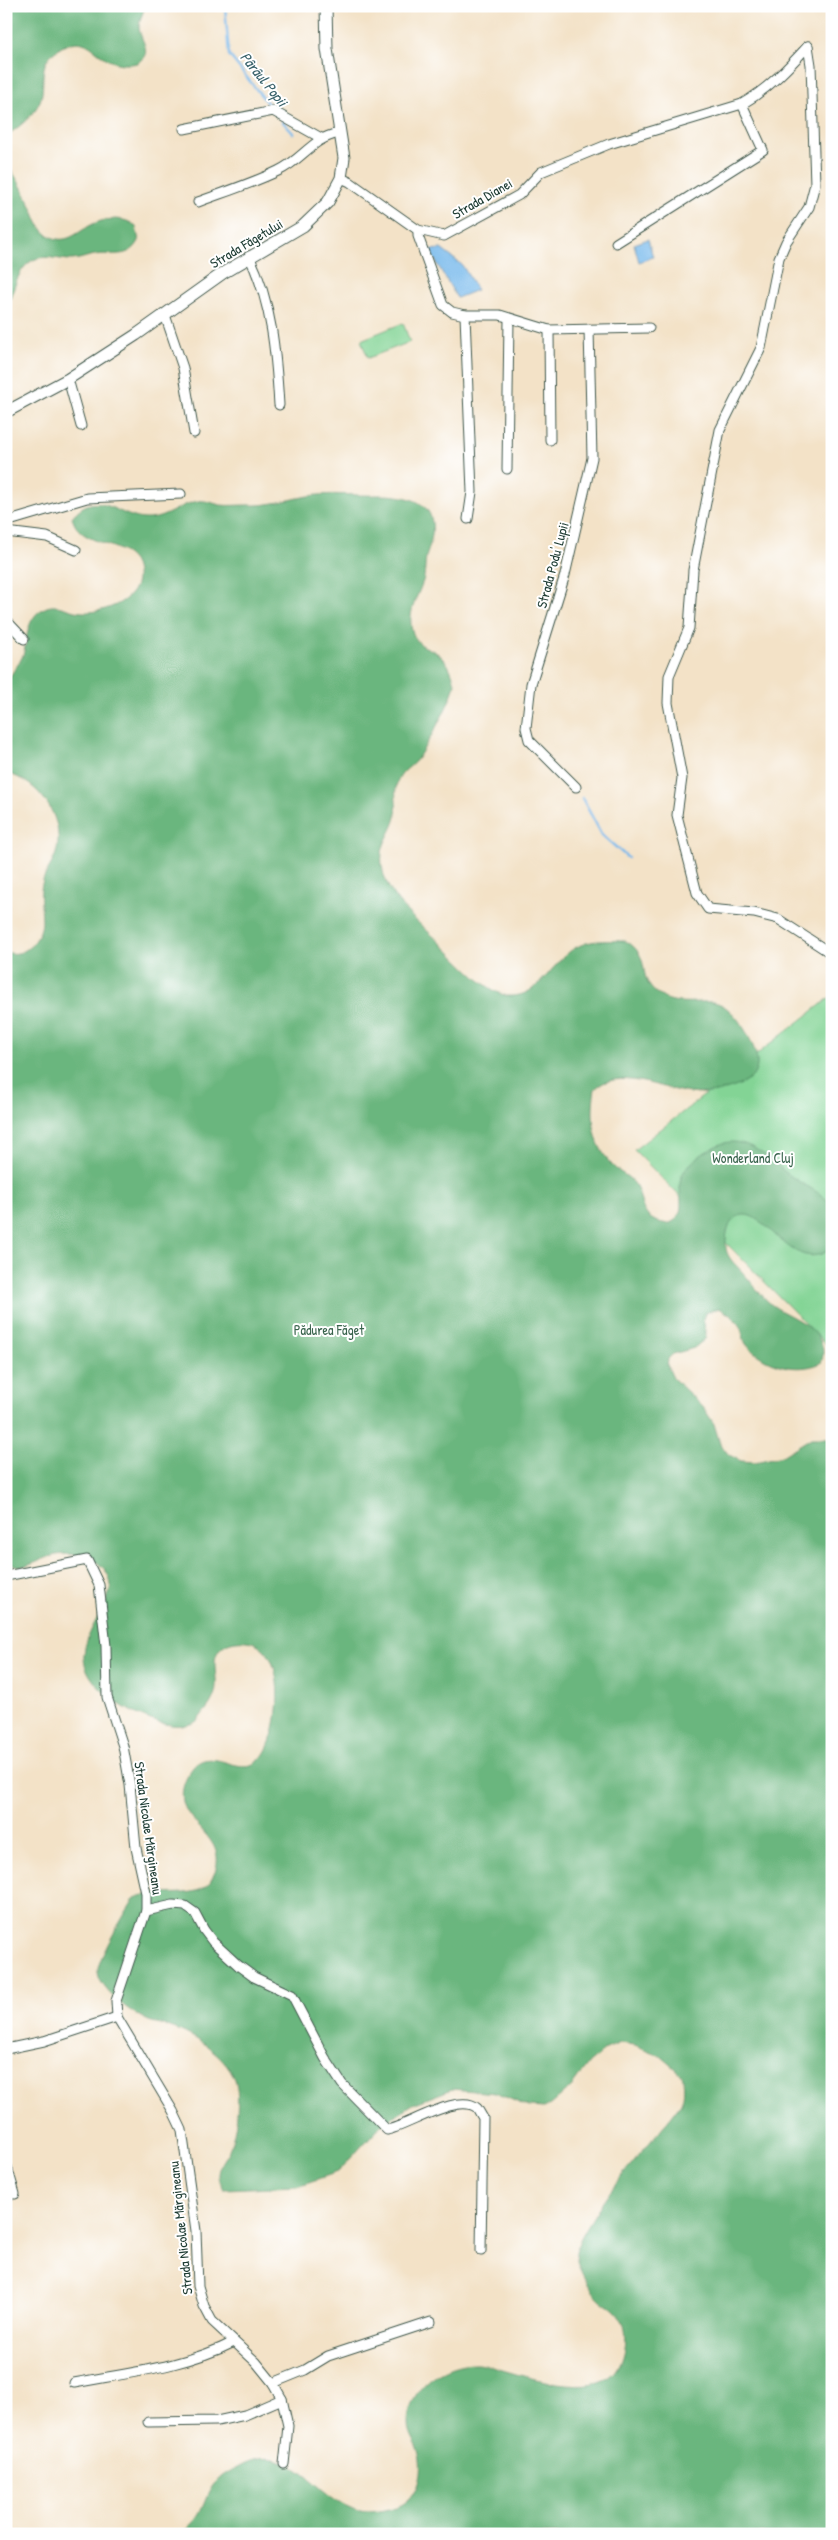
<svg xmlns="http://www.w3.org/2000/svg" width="838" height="2540" viewBox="0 0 838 2540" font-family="'Patrick Hand',sans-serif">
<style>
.green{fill:#83d495;stroke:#518864}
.forest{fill:#6ab67e;stroke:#447a59}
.water{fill:#75b8eb;stroke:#4a7a90}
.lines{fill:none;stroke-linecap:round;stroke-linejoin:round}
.stream{stroke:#75b8eb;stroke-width:2.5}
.minor-casing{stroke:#3f564a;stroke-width:11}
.secondary-casing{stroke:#3f564a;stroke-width:13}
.minor{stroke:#fff;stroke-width:9}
.secondary{stroke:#fff;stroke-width:11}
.labels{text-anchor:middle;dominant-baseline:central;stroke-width:4;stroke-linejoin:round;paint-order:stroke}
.street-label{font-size:14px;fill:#1f3d34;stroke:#fff}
.park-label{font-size:14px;fill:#38634c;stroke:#fff}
.water-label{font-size:15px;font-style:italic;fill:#39626b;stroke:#fff}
</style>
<rect width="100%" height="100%" fill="#fff"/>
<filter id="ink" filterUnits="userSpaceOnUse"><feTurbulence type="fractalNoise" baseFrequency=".02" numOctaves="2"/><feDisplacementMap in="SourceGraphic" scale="10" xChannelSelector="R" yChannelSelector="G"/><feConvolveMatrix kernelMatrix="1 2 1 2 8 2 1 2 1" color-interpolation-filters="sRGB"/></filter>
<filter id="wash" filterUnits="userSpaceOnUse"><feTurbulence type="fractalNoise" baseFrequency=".0096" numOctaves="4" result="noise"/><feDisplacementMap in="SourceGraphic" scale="20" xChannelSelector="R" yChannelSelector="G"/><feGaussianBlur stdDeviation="1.12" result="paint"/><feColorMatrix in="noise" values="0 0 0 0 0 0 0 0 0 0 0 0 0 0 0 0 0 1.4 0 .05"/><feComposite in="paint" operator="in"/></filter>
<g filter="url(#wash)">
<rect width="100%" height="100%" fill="#f3e2c7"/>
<g class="green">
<polygon points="403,323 410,342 368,358 361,340"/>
<polygon points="832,996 832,1350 634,1150"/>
</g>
<g class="forest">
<path d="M6,6H145C143,13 139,21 139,28C140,39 152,51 141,60C138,64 131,64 127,64C93,65 91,22 52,54C38,66 46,86 40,101C33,117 20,126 6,136Z"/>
<path d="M6,163C16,176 24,191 31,206C36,216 38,228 48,235C66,247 78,231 93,224C106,218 126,216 136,227L139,241C129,260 112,252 95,255C87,256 79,260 72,260C58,260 42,253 30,262C16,271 15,292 6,306Z"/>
<path d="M379,495C419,495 443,507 428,551C424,560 426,571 423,581C418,596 409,609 411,625C415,651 430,644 444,659C449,665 453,675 455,683C452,702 429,740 418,758C414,764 407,768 402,774C391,788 398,801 396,817C393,830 384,840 382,852C377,894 418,921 444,946C459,960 488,994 509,996C542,998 553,956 581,945C594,939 612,941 626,941C652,957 637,975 654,991C671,1007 691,1001 712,1002C730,1003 746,1029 752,1044C757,1054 760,1066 753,1076C749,1081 743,1083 737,1086C722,1092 705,1095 689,1093C662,1089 616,1067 595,1089C590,1118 593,1148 616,1169C622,1174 632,1178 636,1186C643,1201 640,1217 659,1222C663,1223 665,1224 670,1223C690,1215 675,1189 682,1175C688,1163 704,1152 716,1146C746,1131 771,1162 792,1177C806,1187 820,1191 832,1205V1248C789,1281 763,1196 734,1219C728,1225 727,1231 726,1240C724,1257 734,1262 744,1274C755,1286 759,1294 772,1305C786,1315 805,1321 816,1334C823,1343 825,1353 821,1363C797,1374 763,1365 746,1344C743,1339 743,1334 741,1329C737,1319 728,1313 719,1308L705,1313L703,1319L706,1333L705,1339L694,1348L673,1354L668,1359L667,1365L673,1378L703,1407L714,1424L720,1444L729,1455L741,1461L755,1462L782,1456L811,1438H832V2534H183C187,2527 194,2523 198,2516C205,2505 207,2491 216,2482C223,2474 231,2471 240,2466C296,2435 318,2508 367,2512C376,2512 387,2510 396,2507C416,2502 424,2474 419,2455C417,2444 408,2436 408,2424C408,2387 443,2363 476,2363C485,2363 492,2367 499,2369C526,2377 593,2398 615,2372C626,2358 631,2329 618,2314C613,2307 605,2304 600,2299C590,2290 575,2265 576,2252C578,2239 591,2221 598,2209C614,2185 632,2163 651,2141C661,2128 673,2117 681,2103C685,2094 684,2083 682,2074L661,2056L635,2045L620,2043L606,2049L589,2063L572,2086L550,2105L544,2108L529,2107L496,2093L452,2089L413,2104L382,2124L338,2172L297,2186L224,2189C221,2184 218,2180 218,2175C218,2165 225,2158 229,2150C236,2134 241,2096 235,2079C225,2053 190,2032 164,2025C159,2023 154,2023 149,2021C133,2014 96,1989 98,1969C100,1955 126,1911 135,1898C156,1888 198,1901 210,1882C241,1831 161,1826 188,1775C210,1733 246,1794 268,1747C280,1721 287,1653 252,1642C244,1640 233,1640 226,1644C209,1654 217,1670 216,1685C216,1695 211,1704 204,1712C200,1717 197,1723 190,1724C158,1734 81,1692 84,1654C86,1631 105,1610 111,1588C111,1561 80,1551 56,1555C39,1558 23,1575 6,1560V952C24,959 41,940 42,922C42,909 39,897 42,884C45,871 55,862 57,849C64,816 38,781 6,773C6,753 6,732 6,712C6,704 5,693 6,685C9,674 21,664 24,652C27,638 27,620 40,611C55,599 67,612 83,612C105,613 141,600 137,572C133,538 79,550 72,517C98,485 119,520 148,519C166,519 180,504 198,501C206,500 212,503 220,505C228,506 238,505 247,505C266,506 284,501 303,497C327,492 355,496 379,495Z"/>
</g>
<g class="water">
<polygon points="648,239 653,257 639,262 634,244"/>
<polygon points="441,249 462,265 477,290 457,298 429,250"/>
</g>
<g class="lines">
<g class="stream">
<polyline points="225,6 229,55 272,109"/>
<polyline points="282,121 293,133"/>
<polyline points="582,798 602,835 628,858"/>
</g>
</g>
</g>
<g filter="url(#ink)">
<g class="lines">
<defs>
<g id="minor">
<polyline points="808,46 811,65 815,184 809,207 786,242 779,258 761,348 720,430 693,570 689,628 669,676 668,703 682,778 677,815 697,893 708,909 754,913 778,919 832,954"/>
<polyline points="184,129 273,111 321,138"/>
<path d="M341,178L350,182L418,230L444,236L519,195L541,172L609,144L742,104C768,89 788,68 808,46"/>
<path d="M198,202C225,192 253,183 278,171C304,159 310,139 339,133"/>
<polyline points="418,230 418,236 443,305 452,312 465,315 500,315 549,330 649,328"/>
<polyline points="616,243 763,150 742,104"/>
<path d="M249,256C272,303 276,354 279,405"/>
<polyline points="165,315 183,368 194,433"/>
<polyline points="465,315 472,492 468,519"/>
<polyline points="549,330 550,440"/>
<polyline points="68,379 81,426"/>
<polyline points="507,469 509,319"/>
<polyline points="6,522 87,498 181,494"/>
<polyline points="6,532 47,537 76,550"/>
<polyline points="6,620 24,639"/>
<polyline points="576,787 529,740 526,728 531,684 565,575 592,458 589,329"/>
<polyline points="6,1576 87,1560 99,1585 106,1646 107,1697 123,1746 130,1785 136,1848 146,1893 146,1911 116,2001 117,2017 173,2111 182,2130 196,2231 198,2286 204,2306 212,2321 256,2362 273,2383 282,2399 288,2426 284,2464"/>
<path d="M146,1911L173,1905L185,1906L195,1913L204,1930L213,1942L239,1966L254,1977L292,1995L325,2058L342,2084L387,2130C408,2126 459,2092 477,2108C479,2111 481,2115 483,2118L481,2251"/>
<polyline points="6,2049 44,2041 117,2017"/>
<polyline points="6,2163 15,2194"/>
<path d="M74,2383C127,2373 185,2367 234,2342"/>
<polyline points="273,2383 305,2370 328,2356 431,2322"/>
<polyline points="148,2422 217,2421 245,2415 282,2399"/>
</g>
<polyline id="secondary" points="6,412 68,379 136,335 223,273 303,226 328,202 341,178 344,158 327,49 326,6"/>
</defs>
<use href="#minor" class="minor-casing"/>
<use href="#secondary" class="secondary-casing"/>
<use href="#minor" class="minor"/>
<use href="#secondary" class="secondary"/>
</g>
</g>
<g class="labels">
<g class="street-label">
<text transform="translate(482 198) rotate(-30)">Strada Dianei</text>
<text transform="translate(246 243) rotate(-31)">Strada Făgetului</text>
<text transform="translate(552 565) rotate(-75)">Strada Podu' Lupii</text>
<text transform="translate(149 1828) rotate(82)">Strada Nicolae Mărgineanu</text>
<text transform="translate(180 2228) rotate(-96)">Strada Nicolae Mărgineanu</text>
</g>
<g class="park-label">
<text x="753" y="1157">Wonderland Cluj</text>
<text x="329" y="1329">Pădurea Făget</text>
</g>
<g class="water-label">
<text transform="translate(264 79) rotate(51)">Pârâul Popii</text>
</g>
</g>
<rect width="838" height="2540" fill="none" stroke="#fff" stroke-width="25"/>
</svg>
